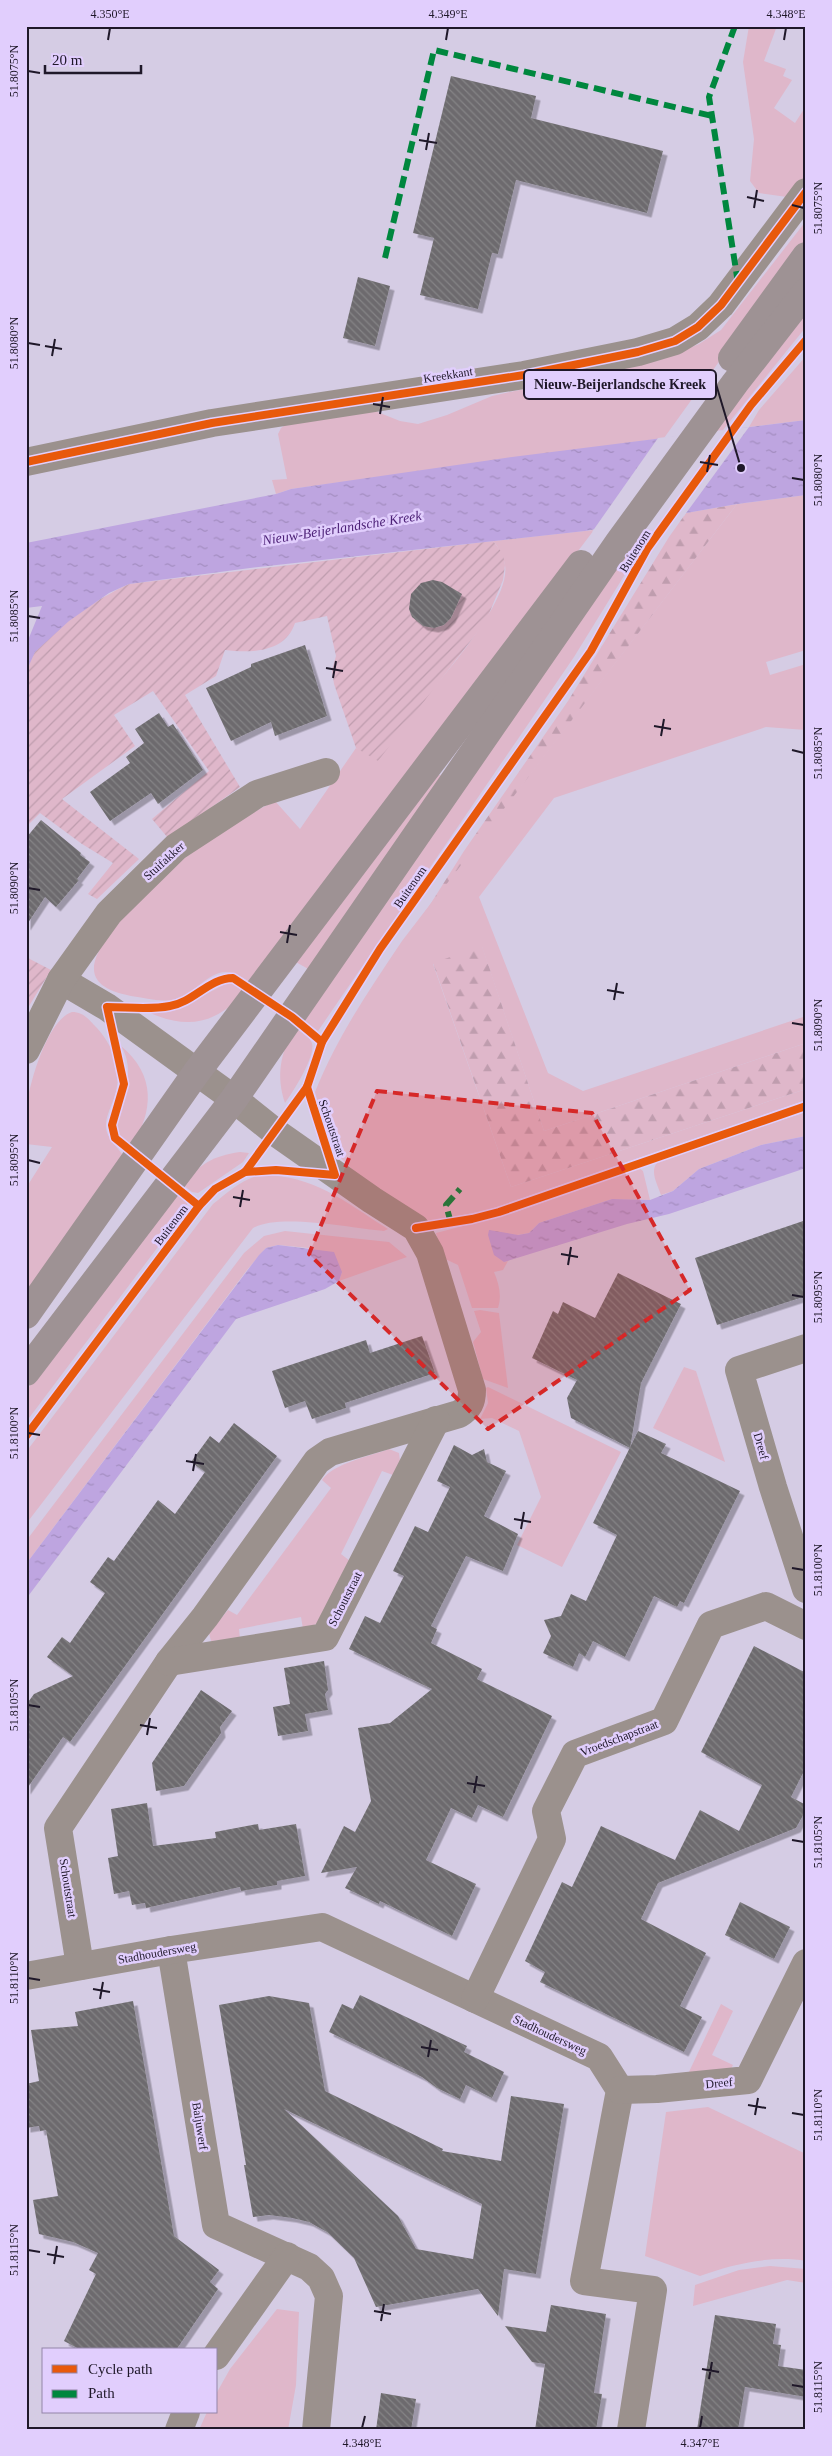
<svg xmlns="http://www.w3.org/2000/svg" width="832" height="2456" viewBox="0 0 832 2456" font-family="'Times New Roman',serif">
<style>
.green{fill:#dfb7ca}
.forest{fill:url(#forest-firs)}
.garden{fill:url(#garden-furrows)}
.water{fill:url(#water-ripples)}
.pier{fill:#d5cce4}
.building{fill:url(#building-back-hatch);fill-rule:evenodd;filter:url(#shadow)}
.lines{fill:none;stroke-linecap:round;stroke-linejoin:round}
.minor{stroke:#9b918d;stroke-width:28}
.major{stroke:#9e9294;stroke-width:28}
.quiet{stroke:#00873e;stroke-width:6;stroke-dasharray:12 6;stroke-linecap:butt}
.cycleway-casing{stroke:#e1cefd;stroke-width:11}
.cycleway{stroke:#e8590c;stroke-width:8}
.marked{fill:#d62828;fill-opacity:0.2;stroke:#d62828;stroke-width:4;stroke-dasharray:10 6;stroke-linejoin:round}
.ticks{fill:none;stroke:#1f1829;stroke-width:2}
.labels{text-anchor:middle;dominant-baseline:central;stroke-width:5;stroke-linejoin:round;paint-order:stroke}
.street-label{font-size:12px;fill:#1f1829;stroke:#e1cefd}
.water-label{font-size:14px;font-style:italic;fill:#4d2177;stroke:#e1cefd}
.leader{fill:none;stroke:#1f1829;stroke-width:2}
.callout-dot{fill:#1f1829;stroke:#e1cefd;stroke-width:2}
.callout{fill:#e1cefd;stroke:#1f1829;stroke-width:2}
.callout-label{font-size:14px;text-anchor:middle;font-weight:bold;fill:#1f1829}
.neatline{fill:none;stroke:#1f1829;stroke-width:2}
.ticks-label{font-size:12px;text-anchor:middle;fill:#1f1829}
</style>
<defs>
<pattern id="forest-firs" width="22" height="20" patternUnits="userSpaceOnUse" patternTransform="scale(1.25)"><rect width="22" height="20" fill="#dfb7ca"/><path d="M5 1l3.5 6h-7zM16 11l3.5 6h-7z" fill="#bf9dae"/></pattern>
<pattern id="garden-furrows" width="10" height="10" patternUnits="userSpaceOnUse" patternTransform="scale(1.25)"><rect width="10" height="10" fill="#dfb7ca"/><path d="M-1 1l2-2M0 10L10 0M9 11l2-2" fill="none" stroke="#bf9dae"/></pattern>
<pattern id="water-ripples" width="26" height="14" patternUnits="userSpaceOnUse" patternTransform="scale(1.25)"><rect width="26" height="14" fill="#bea5e0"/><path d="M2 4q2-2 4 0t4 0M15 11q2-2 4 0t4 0" fill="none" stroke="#a38dc0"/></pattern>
<pattern id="building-back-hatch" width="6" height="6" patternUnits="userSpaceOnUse" patternTransform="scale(1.25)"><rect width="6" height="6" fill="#6d6b6e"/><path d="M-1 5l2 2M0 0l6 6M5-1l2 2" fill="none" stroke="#858386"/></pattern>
<filter id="shadow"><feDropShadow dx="4.5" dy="4.5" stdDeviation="0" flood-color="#0004"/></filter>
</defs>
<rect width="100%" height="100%" fill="#d5cce4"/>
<g class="green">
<polygon points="749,26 777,26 764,61 786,69 783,76 792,80 774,108 795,123 806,106 806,124 803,127 806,129 806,180 787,197 759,193 750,181 754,139 743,62"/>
<polygon points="806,221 806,241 664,438 291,489 276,494 272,480 287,479 278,434 281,428 288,423 375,411 400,421 418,424 447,415 492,396 659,360 699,344 721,330"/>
<polygon points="806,309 806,327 723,430 711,432"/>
<polygon points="806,356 806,420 749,427 759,410"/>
<path d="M806,495V650L766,662L770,675L806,664V730L766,727L554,798L479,897L548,1073L583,1091L806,1016V1043L544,1131L482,947L433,964L511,1187L806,1089V1100L488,1210L427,1222L354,1171L340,1157L325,1128L315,1092C338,1035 368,992 402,941L737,504Z"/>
<path d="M594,530L250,982C243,978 234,972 226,972C207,972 194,995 176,999C162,1003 146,998 131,996C66,984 101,944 127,913C167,865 221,828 275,801L300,829L356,748L373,755C403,722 513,609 505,565C504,557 498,546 493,541Z"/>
<polygon points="633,537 648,537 574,657 318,1031 303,1020"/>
<polygon points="437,774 442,776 310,970 294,961"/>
<path d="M227,983H233L245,992C215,1025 186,1030 146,1011L180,1008Z"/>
<path d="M72,1012C84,1012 89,1020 97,1028C115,1048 123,1073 114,1098C111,1107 105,1118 106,1128C107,1139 118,1147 124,1157L26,1296V1188L52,1147L26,1144C26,1133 25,1121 26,1110C29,1084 47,1020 72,1012Z"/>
<path d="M295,1028C301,1032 309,1036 312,1043C316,1056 293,1092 285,1103C276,1076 280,1053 295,1028Z"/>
<path d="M121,1046C156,1075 154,1111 131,1147L120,1139L115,1123C124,1100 136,1070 121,1046Z"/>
<path d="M806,1112V1136L761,1145L699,1169L673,1191L661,1195C657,1183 648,1169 660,1160Z"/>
<path d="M240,1152L249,1153L243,1162L198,1193L192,1192L182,1184C201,1164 212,1156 240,1152Z"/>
<path d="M639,1168L643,1171L650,1200L612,1199L539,1223L529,1233L517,1235L499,1233L504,1262L508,1261L503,1270L494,1272C499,1284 502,1295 498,1308H472L458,1265L443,1258L436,1233L513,1213Z"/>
<path d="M260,1175C315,1175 343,1201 388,1229L384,1231C352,1228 279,1213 253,1228L26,1524V1452L213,1204C228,1192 241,1180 260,1175Z"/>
<polygon points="176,1193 188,1202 185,1211 26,1422 26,1391"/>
<polygon points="285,1231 389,1242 407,1257 339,1281 342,1272 309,1248 278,1245 266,1248 247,1270 26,1564 26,1541 244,1253 264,1236"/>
<polygon points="480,1310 499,1313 508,1388 483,1379 473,1342 481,1332 474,1311"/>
<polygon points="684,1367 696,1371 725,1462 653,1428"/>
<polygon points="488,1387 621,1452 562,1567 517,1545 541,1497 519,1431 492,1418 480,1419 488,1403 486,1388"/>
<path d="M389,1449L399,1453L400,1461L393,1475L382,1471L341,1554L350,1561L319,1623L303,1629L301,1617L239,1629L240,1639L211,1641L209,1633L228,1610L237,1615L331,1488L322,1480C334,1463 368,1457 389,1449Z"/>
<polygon points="721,2004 733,2011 712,2055 733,2065 731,2069 688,2074"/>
<path d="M708,2107L806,2154V2261C772,2255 732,2264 700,2276L645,2256L666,2112Z"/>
<polygon points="770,2266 806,2269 806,2283 787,2280 693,2306 695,2285 739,2270"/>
<polygon points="277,2309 299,2312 296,2385 288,2430 199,2430 207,2412 216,2412 216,2394 230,2369"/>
</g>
<g class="forest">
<polygon points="737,504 426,911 464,851 568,701 669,537 686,513"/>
<polygon points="482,946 544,1131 806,1043 806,1089 511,1187 433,963"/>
</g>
<g class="garden">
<path d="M493,541L503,554L505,565L503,580L486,621L378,761L356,748L334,684L332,670L336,656L327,616L295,623C285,653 251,653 225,650L216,676L185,695L240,787L168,838L152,819L209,771L153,691L114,715L135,746L62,799L139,859L97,899L88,894L113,863L82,844L40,813L26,827V672C29,666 31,656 36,651C58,625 98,598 129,584Z"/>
<polygon points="26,957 51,970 26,1011"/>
</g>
<g class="water">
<polygon points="806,420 806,495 737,504 585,531 250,568 129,584 109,593 69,621 35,652 26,672 26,645 42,606 26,608 26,543 276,494 291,489 505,458"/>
<polygon points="806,1136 806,1168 669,1214 627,1224 504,1262 494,1255 488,1235 489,1230 518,1235 529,1233 539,1223 612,1199 650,1200 673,1191 699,1169 761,1145"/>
<polygon points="278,1245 334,1252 342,1272 339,1281 325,1289 236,1319 26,1599 26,1564 259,1255 266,1248"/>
</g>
<polygon class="pier" points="749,427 684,516 592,532 658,438"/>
<g class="building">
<polygon points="451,76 536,96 531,118 663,151 647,213 516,180 498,254 492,253 478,309 420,295 434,238 413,233"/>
<polygon points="358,277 390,286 375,346 343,338"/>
<polygon points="433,580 442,582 462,594 451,618 444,625 434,628 423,626 412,617 409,609 411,594 421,583"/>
<polygon points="305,645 327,716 275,736 271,722 231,741 206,688 251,667 251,664"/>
<polygon points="159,713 168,727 173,724 203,770 158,804 151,793 110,821 90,792 130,763 126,757 144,743 135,729"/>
<polygon points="41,820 81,853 80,855 90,862 77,879 79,880 56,907 45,897 26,926 26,838"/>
<polygon points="806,1220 806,1296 717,1325 695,1258"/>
<polygon points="618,1273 681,1304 641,1383 630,1448 571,1418 567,1398 577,1380 532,1358 553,1311 558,1314 563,1302 595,1318"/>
<polygon points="422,1336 435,1373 345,1403 346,1408 312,1419 305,1401 285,1408 272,1371 366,1340 370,1353"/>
<polygon points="234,1423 277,1456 70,1742 63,1737 26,1790 26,1705 34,1694 73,1676 47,1657 62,1637 70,1643 105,1593 90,1582 108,1557 114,1561 158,1500 175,1514 205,1472 191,1462 210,1436 219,1443"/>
<polygon points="638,1431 666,1444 661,1453 740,1491 684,1603 680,1601 677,1607 654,1596 625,1657 593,1641 585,1657 579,1653 573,1667 543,1653 551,1636 544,1620 561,1616 571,1594 586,1601 617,1535 593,1523"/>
<polygon points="454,1445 472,1455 484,1449 487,1462 506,1471 484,1516 518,1534 503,1571 466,1556 431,1626 437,1629 431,1643 482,1669 477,1679 552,1716 503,1817 478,1805 472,1818 451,1808 426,1860 476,1884 452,1936 380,1901 379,1904 345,1888 357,1867 321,1873 344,1826 355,1832 371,1801 358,1728 390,1723 432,1689 349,1649 365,1616 380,1623 404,1576 393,1571 415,1526 428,1532 450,1487 437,1481"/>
<polygon points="754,1646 806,1673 806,1767 791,1797 806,1805 806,1810 796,1828 658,1883 641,1919 706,1953 680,2006 702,2017 684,2052 540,1982 545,1972 525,1961 562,1882 572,1887 601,1826 675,1860 700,1810 739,1831 762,1785 701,1752"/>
<polygon points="324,1661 328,1690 325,1694 328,1710 305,1714 308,1731 278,1736 273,1707 290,1704 284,1668"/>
<polygon points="201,1690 232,1711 220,1727 221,1733 184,1786 156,1791 152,1763"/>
<polygon points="147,1803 153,1846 216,1838 215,1832 258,1824 259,1830 296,1824 305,1876 277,1881 277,1885 241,1891 240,1887 146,1908 145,1903 132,1905 129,1891 114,1894 108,1858 118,1856 111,1809"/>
<polygon points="740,1902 790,1927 774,1959 725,1935"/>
<polygon points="360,1995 467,2046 464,2052 504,2072 492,2098 466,2085 460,2099 437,2088 422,2077 329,2032 342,2004 353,2009"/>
<path d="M269,1996L309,2003L325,2091L443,2149L442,2151L501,2161L511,2096L564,2104L536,2274L504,2269L498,2316L478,2289L376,2307L354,2258L327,2232L309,2222L292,2218L269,2215L253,2217L244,2165H246L219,2005ZM284,2109L482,2204L473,2259L416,2249L398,2216Z"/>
<polygon points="133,2001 174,2236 219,2270 210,2282 218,2289 176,2350 81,2350 64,2341 96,2274 89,2270 98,2253 73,2242 39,2234 33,2200 58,2196 46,2130 40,2131 39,2126 26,2128 26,2084 39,2081 31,2030 78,2026 75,2012"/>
<polygon points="551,2305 606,2314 594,2393 602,2394 596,2430 535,2430 545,2364 532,2362 505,2326 546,2332"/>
<polygon points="715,2315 776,2324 773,2344 781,2345 778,2366 806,2370 806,2397 745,2387 738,2430 697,2430"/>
<polygon points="381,2393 416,2399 411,2430 376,2430"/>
</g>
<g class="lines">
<g class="minor">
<polyline points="26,462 212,423 524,375 638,352 675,341 698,327 721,305 806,192"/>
<path d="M61,980L107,1007L234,1099L275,1132L372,1200L416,1228L430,1253L472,1390C472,1402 469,1408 459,1414L350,1446L330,1452L317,1461L205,1617L169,1662L58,1828L80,1966"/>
<polyline points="26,1050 61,980 109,913 176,847 257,794 326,772"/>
<polyline points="806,1348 739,1370 773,1487 806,1589"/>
<polyline points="169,1662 325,1637 436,1420"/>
<polyline points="171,1950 216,2225 309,2267 321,2278 329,2296 316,2430"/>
<polyline points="26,1976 171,1950 322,1927 599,2057 620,2090 584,2281 653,2290 631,2430"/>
<polyline points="475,1999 552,1839 546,1811 575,1754 664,1721 711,1625 766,1606 806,1626"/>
<polyline points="620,2090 657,2089 748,2080 806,1963"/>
<polyline points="216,2356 287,2256"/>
<polyline points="179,2430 186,2412"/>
</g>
<g class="major">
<polyline points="732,358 806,256"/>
<polyline points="26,1315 196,1073 581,564"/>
<polyline points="26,1372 234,1099 619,542 735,383 806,292"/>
</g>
<g class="quiet">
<polyline points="735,26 709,97 738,283"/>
<polyline points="385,258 434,50 712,116"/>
<polyline points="451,1223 446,1205 460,1189"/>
</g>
<defs>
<g id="cycleway">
<polyline points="26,462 212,423 524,375 638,352 675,341 698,327 721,305 806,192"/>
<polyline points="245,1172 276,1170 335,1175 307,1087"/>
<path d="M199,1206L115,1138L112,1125L124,1084L107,1007C127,1007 150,1010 170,1006C194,1002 209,978 233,978L292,1017L322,1042"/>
<polyline points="416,1228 472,1219 499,1212 806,1106"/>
<polyline points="26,1436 199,1206 215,1189 245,1172 307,1087 322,1042 380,949 591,651 647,549 751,405 806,340"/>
</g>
</defs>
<use href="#cycleway" class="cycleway-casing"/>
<use href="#cycleway" class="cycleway"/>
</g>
<path class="marked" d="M377,1091L592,1113L690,1290L488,1429L309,1254Z"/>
<path class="ticks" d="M108,40L110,28M446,40L448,28M784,40L786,28M28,71L40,73M419,140L437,143M426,150L429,133M747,197L764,201M792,205L804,208M754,208L757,190M28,343L40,345M45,346L62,349M52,356L55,339M373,404L390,407M380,414L383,397M700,462L718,465M707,472L710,455M792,478L804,480M28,616L40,618M326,668L343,671M333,678L336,661M654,726L671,729M661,736L664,719M792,750L804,753M28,888L40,890M280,932L297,935M287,943L290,925M607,990L624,993M614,1000L617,983M792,1023L804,1025M28,1160L40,1163M233,1197L250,1200M240,1207L243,1190M561,1254L578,1257M568,1265L571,1247M792,1295L804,1297M28,1433L40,1435M186,1461L204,1464M193,1471L196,1454M514,1519L531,1522M521,1529L524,1512M792,1568L804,1570M28,1705L40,1707M140,1725L157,1728M147,1735L150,1718M467,1783L485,1786M474,1793L477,1776M792,1840L804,1842M28,1978L40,1980M93,1989L110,1992M100,1999L103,1982M421,2047L438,2050M428,2057L431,2040M748,2105L766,2108M792,2113L804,2115M755,2115L758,2098M28,2250L40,2252M47,2254L64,2257M54,2264L57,2246M374,2311L391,2314M381,2321L384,2304M702,2369L719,2372M709,2379L712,2362M792,2385L804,2387M362,2428L365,2416M700,2428L702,2416"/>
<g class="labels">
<g class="street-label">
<text transform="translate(448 375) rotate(-9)">Kreekkant</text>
<text transform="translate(635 551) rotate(-58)">Buitenom</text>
<text transform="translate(164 861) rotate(-42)">Stuifakker</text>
<text transform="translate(410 887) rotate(-55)">Buitenom</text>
<text transform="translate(332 1128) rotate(71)">Schoutstraat</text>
<text transform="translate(171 1225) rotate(-53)">Buitenom</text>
<text transform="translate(761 1446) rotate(74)">Dreef</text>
<text transform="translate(345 1599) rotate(-63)">Schoutstraat</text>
<text transform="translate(619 1738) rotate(-21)">Vroedschapstraat</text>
<text transform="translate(68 1888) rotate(81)">Schoutstraat</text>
<text transform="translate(157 1953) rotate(-10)">Stadhoudersweg</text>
<text transform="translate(550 2035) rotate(25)">Stadhoudersweg</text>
<text transform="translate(719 2083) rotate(-5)">Dreef</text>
<text transform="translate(200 2126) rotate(81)">Baljuwerf</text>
</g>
<g class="water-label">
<text transform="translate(342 528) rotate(-9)">Nieuw-Beijerlandsche Kreek</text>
</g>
</g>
<path class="leader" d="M741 468L716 384"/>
<circle class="callout-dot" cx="741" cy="468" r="5"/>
<rect class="callout" x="524" y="370" width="192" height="29" rx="5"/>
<g class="callout-label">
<text x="620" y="389">Nieuw-Beijerlandsche Kreek</text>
</g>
<rect width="832" height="2456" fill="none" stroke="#e1cefd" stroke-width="55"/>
<rect x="42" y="2348" width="175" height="65" fill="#e1cefd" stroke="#9385a8"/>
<rect x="52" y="2365" width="25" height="8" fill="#e8590c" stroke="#9385a8"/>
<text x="88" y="2374" font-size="15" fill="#1f1829">Cycle path</text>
<rect x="52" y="2390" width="25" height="8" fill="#00873e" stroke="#9385a8"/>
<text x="88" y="2398" font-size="15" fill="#1f1829">Path</text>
<path d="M45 65v8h96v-8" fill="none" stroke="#1f1829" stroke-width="2.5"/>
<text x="52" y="65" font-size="15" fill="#1f1829" stroke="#e1cefd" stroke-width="4" paint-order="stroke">20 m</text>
<rect x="28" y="28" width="776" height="2400" class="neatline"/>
<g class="ticks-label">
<text x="110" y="18">4.350°E</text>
<text x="448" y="18">4.349°E</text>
<text x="786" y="18">4.348°E</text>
<text transform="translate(14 71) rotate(-90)" y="4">51.8075°N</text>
<text transform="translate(818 208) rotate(-90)" y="4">51.8075°N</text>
<text transform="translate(14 343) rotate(-90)" y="4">51.8080°N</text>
<text transform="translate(818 480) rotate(-90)" y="4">51.8080°N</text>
<text transform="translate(14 616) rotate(-90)" y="4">51.8085°N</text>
<text transform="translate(818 753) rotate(-90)" y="4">51.8085°N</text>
<text transform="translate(14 888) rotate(-90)" y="4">51.8090°N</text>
<text transform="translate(818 1025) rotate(-90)" y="4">51.8090°N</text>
<text transform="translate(14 1160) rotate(-90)" y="4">51.8095°N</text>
<text transform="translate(818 1297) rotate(-90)" y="4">51.8095°N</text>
<text transform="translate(14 1433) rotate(-90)" y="4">51.8100°N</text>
<text transform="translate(818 1570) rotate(-90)" y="4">51.8100°N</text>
<text transform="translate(14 1705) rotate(-90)" y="4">51.8105°N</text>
<text transform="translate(818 1842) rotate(-90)" y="4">51.8105°N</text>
<text transform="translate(14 1978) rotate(-90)" y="4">51.8110°N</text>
<text transform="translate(818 2115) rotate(-90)" y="4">51.8110°N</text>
<text transform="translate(14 2250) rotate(-90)" y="4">51.8115°N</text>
<text transform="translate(818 2387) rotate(-90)" y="4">51.8115°N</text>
<text x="362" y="2447">4.348°E</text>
<text x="700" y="2447">4.347°E</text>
</g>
</svg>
